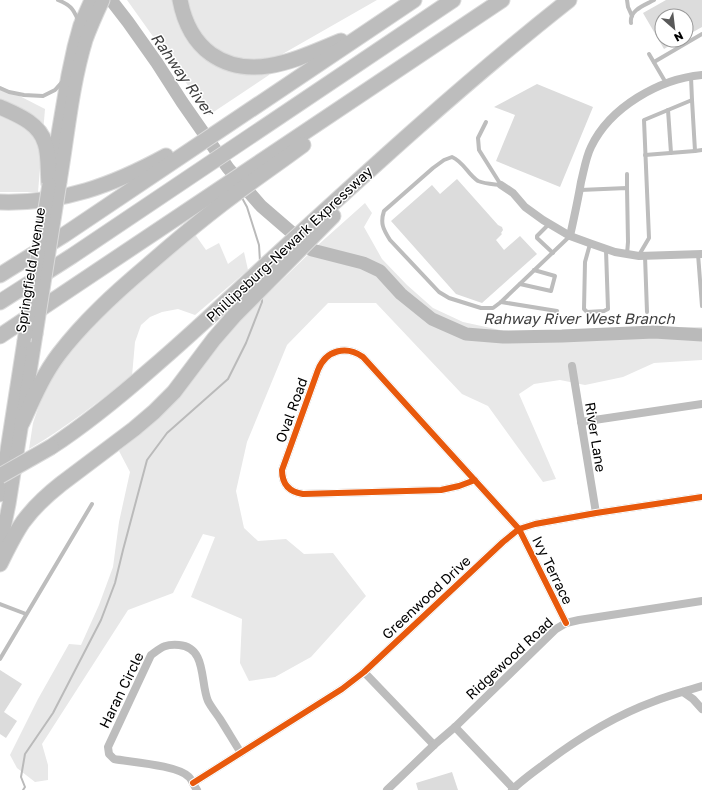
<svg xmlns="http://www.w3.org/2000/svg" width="702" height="790" viewBox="0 0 702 790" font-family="'Golos Text',sans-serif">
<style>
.green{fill:#e8e8e8}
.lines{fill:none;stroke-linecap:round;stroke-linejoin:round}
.stream{stroke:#bababa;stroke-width:2}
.river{stroke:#bababa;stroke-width:13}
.building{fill:#dcdcdc}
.primary-casing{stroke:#dbdbdb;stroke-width:15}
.highway-casing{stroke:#dbdbdb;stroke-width:17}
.lane{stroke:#bdbdbd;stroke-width:4}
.street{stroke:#bdbdbd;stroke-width:8}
.primary{stroke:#bdbdbd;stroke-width:13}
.highway{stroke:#bdbdbd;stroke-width:15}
.primary-bridge-casing{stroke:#dbdbdb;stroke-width:15;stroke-linecap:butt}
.highway-bridge-casing{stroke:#dbdbdb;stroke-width:17;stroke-linecap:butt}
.primary-bridge{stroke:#bdbdbd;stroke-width:13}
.highway-bridge{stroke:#bdbdbd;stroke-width:15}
.cycleway-casing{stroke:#fff;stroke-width:8}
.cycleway{stroke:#e8590c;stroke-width:6}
.labels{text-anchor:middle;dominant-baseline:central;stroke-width:3;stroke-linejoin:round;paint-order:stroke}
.street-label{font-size:14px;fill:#000;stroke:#fff}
.water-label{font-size:15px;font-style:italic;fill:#3e3e3e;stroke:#fff}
</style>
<rect width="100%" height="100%" fill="#fff"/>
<g class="green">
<polygon points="127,0 377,0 272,60 269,75 209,115"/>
<polygon points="0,86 45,109 38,192 0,192"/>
<polygon points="365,203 372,213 364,227 382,259 407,285 433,308 463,322 500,330 537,334 665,327 702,327 702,360 654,363 623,377 585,385 560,380 534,384 519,394 556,479 543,482 488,406 462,394 376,303 328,303 287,345 247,442 236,491 244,528 258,541 286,539 304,554 333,553 366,596 311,657 275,677 249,681 240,663 242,619 191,597 215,537 203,534 173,593 128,610 42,744 48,765 48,780 35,782 17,768 10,755 38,699 69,644 81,645 99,605 113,567 119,522 130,472 119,451 146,427 222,338 318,245"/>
<path d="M194,233L206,250L219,243L228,264L244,252L248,270L195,315L178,309L162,312L150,317L141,325L135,342L132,376C98,402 65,428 29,449L33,423L48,379L78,338L113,302Z"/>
</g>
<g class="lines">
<g class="stream">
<polyline points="228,168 231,174"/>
<polyline points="241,196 247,207 259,245 260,262"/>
<polyline points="23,790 25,787 21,777 25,754 53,713 101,620 115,583 123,550 147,460 167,433 228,379 246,343 262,302 262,297"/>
</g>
<polyline class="river" points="111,0 128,22 157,63 182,102 228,168 261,206 312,250 363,263 380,271 401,294 432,319 466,334 503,337 562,336 654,332 702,335"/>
</g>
<g class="building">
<polygon points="666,0 702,0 702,27 686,36 686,16 662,16 662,40 679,40 664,49 643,13"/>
<polygon points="537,84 593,107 560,187 496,161 515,115 494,107"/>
<polygon points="457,179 498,225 502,227 503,230 501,233 502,234 496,240 504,250 520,236 537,254 482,303 456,294 391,221 432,185 440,194"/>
<polygon points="0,670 22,684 4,712 17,721 6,738 0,734"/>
<polygon points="452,772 458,790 418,790 416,783"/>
</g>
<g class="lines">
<defs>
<g id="primary">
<polyline points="52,169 68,75 74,47 80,25 91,0"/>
<path d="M60,182C68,135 72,86 86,40C91,26 97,13 103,0"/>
<polyline points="0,495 24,341"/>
<polyline points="0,548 9,504 36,334"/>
</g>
<g id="highway">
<path d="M180,0C184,21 193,41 211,54C252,83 301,57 341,41"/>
<path d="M0,107C18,115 39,123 45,143C49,154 48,172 49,184"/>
<path d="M0,202C62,204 113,185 166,156"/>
<polyline points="0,275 64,235 414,0"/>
<polyline points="0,302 72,256 453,0"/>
<polyline points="0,336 502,0"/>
<path d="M22,423C33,399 43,375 59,354C84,321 115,293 147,266C171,245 196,224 222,204C248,184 276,165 303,145"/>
<path d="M51,447C86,424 119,397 151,369C192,334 231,297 271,260C368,171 465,82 569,0"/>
<path d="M0,564C7,550 14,535 23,522C34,507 47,495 61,484L134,429L154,412L174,392L214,339L234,316L333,216"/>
</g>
</defs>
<use href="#primary" class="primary-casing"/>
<use href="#highway" class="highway-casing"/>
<g class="lane">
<path d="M58,0C70,5 73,8 78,20"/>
<polyline points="627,0 628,7 632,16"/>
<path d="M631,23C629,10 645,5 654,0"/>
<polyline points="649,54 666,83"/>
<polyline points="654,62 702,34"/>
<polyline points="691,77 692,100"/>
<polyline points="0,88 9,92 24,95 43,96 55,90 63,81"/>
<polyline points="668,110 671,153"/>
<polyline points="486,122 478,138 479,150 501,185"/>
<polyline points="645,155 695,151"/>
<polyline points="627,174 627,188"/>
<path d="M501,185C493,184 485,184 478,181C468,175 464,162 452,157L444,160L433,168L384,211C380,223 383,229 390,240L439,292L449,298L481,308H493L501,302"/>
<polyline points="580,190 627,188 628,242 627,254"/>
<polyline points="549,224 537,236 537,238 553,253"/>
<polyline points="590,244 585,262 584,309 587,312 604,311 608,309 606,250"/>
<polyline points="698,254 702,306"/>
<polyline points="639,255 649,238 644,120 692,100 695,151 702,150"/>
<polyline points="645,256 647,312"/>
<polyline points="520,284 551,291 555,276 534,270"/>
<polyline points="557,311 501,302 570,236"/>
<polyline points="0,604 26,614"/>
<polyline points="0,659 92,504"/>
</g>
<g class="street">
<polyline points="501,185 513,193 525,207 543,220 570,236 592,244 615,252 639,256 702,254"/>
<path d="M570,236C574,218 578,200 581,182C584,170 586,157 591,147C610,107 659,79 702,75"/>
<polyline points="572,366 596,513"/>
<polyline points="581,422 702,404"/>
<path d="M475,480L459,486L441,490L303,494C289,492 282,484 282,470L318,370C326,350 346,345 363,357L519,529L566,623"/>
<polyline points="364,672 434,745"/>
<polyline points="683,692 693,699 702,709"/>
<polyline points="455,727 513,788"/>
<polyline points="193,783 342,689 364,672 503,542 519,529 535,524 596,513 702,497"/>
<path d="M197,790C194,786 192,780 189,777C178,765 130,762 114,759L109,754L108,747L151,655C162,647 165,644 179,645C207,647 200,683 208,701C211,707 216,713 220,719C227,730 234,742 241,753"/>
<polyline points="387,790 434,745 455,727 556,629 566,623 579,620 702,601"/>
<path d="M512,790C521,781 532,773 543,765C577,739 614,716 655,701C670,695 686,691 702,686"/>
</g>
<use href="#primary" class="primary"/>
<use href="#highway" class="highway"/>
<defs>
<g id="primary-bridge">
<polyline points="36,334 60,182"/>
<polyline points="24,341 49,184"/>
</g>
<polyline id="highway-bridge" points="0,476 51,447"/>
</defs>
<use href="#primary-bridge" class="primary-bridge-casing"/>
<use href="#highway-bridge" class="highway-bridge-casing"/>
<use href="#primary-bridge" class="primary-bridge"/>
<use href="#highway-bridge" class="highway-bridge"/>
<defs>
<g id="cycleway">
<path d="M475,480L459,486L441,490L303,494C289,492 282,484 282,470L318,370C326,350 346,345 363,357L519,529L566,623"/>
<polyline points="193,783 342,689 364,672 503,542 519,529 535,524 596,513 702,497"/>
</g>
</defs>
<use href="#cycleway" class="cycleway-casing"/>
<use href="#cycleway" class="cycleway"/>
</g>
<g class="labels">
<g class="street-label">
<text transform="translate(289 244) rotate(-43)">Phillipsburg-Newark Expressway</text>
<text transform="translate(30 270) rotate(-81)">Springfield Avenue</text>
<text transform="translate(291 410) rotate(-70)">Oval Road</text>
<text transform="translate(596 437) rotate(81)">River Lane</text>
<text transform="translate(553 570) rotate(64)">Ivy Terrace</text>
<text transform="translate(426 597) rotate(-43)">Greenwood Drive</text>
<text transform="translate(509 658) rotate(-43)">Ridgewood Road</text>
<text transform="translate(121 690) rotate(-64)">Haran Circle</text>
</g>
<g class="water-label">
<text transform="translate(183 74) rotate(55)">Rahway River</text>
<text x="579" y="318">Rahway River West Branch</text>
</g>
</g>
<g transform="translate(674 28) rotate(152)"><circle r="19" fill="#ffffff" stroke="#999999"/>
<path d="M0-3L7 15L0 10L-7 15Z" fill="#595959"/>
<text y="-6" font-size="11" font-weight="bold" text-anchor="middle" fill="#000000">N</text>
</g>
</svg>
